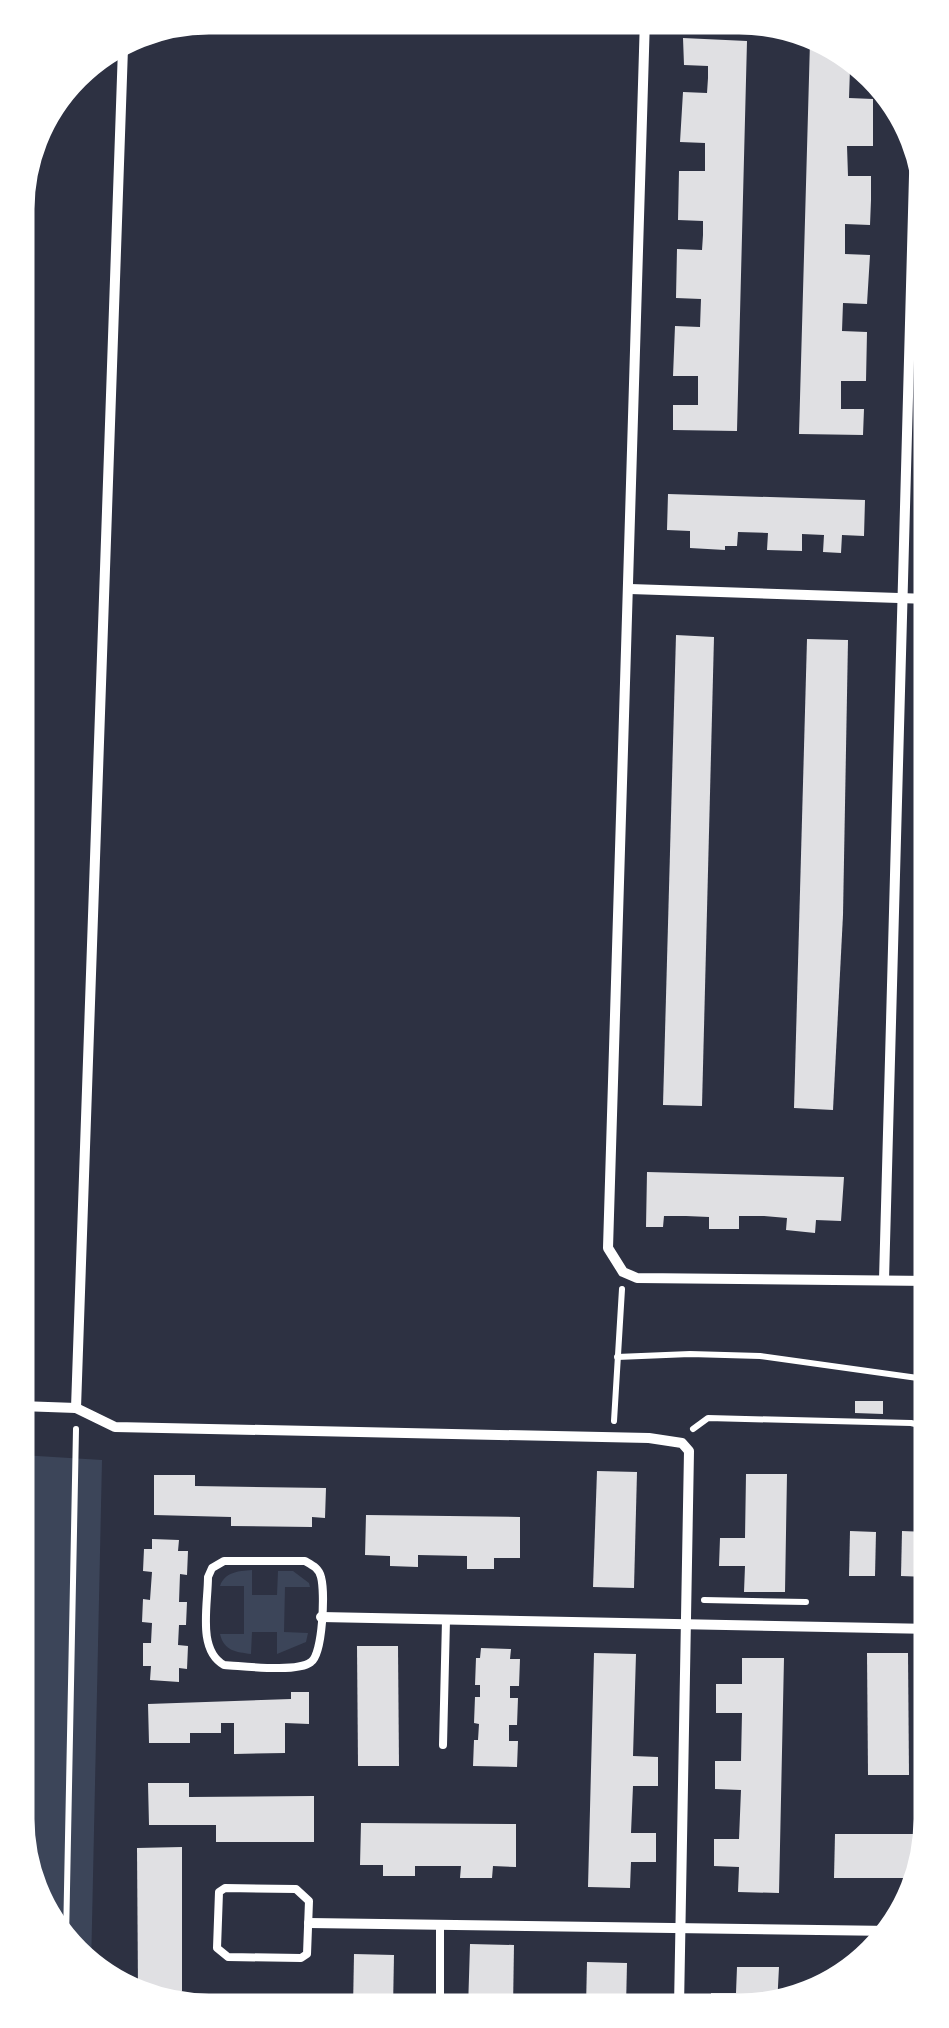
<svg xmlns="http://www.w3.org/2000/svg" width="949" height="2028" viewBox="0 0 949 2028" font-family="Mulish,sans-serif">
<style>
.green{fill:#3c4559}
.building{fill:#e0e0e3}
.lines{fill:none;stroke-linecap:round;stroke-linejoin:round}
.path{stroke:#fff;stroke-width:6}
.service{stroke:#fff;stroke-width:8}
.minor{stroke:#fff;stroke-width:10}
.rim{fill:none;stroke:#fff;stroke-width:5}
</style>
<rect width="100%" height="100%" fill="#2d3142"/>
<g class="green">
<polygon points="21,1455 102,1460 91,1969 81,1964 22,1870"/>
<path d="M252,1570V1595H277L278,1571H293L309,1583L310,1587H285L284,1632L308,1633L306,1642L277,1654V1632H252L251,1654C236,1652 224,1651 220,1634H244V1586H220C225,1572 238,1571 252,1570Z"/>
</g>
<g class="building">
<polygon points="683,38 747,41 737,431 673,430 673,405 698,405 698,376 673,376 675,326 700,327 701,299 676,298 677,249 702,250 703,235 703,221 678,220 679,171 705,171 705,143 680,142 683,92 707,93 708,78 708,66 684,65"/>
<polygon points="810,42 825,42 868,64 872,70 850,69 849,98 873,99 873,146 847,146 848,176 871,176 871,200 870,225 845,224 845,254 870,255 867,304 843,303 842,331 867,332 866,381 841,381 841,409 864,409 863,435 799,434"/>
<polygon points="668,494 865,500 864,536 842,535 841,553 823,552 824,535 802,534 802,551 767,550 768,533 738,532 737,546 725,546 725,550 690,548 690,531 667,530"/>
<polygon points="676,635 714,637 702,1106 663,1105"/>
<polygon points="807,639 848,640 843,915 833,1110 794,1108"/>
<polygon points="647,1172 844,1177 841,1221 816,1220 815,1233 786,1230 787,1218 764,1216 739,1216 739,1229 709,1229 709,1217 686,1216 664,1216 663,1227 646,1227"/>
<polygon points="925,1179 931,1179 931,1221 923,1220"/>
<polygon points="855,1401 883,1401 883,1414 855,1413"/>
<polygon points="597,1471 637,1472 634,1588 593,1587"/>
<polygon points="746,1474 787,1474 785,1592 744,1592 745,1566 719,1566 720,1538 745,1538"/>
<polygon points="154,1475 195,1475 195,1486 326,1488 325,1518 312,1517 312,1527 231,1526 231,1517 154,1515"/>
<polygon points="366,1515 520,1517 520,1558 494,1558 494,1569 467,1569 467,1556 418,1555 418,1567 390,1566 390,1556 365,1555"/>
<polygon points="850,1531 876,1532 875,1576 849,1576"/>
<polygon points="902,1531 927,1532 927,1577 901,1576"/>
<polygon points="152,1539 179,1540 178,1551 188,1551 187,1575 180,1574 179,1602 187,1602 186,1625 179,1625 178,1645 188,1646 187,1669 179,1668 179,1682 150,1680 151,1666 143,1666 143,1643 151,1643 152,1623 142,1622 143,1599 150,1600 152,1572 143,1571 144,1549 152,1549"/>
<polygon points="357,1646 398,1646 399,1766 358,1766"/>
<polygon points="481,1648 511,1649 510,1659 520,1659 519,1686 510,1686 510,1698 518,1698 517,1725 509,1725 509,1741 518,1741 517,1767 473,1766 474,1740 478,1740 479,1724 474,1723 475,1697 480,1697 480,1685 475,1685 476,1658 480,1658"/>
<polygon points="594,1653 636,1654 633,1756 658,1757 658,1786 633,1786 631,1833 656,1833 656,1862 631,1862 630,1888 588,1887"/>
<polygon points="867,1653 908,1653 909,1775 868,1775"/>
<polygon points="742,1658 784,1658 779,1893 738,1892 739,1867 714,1866 714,1839 739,1839 741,1790 715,1789 715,1761 741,1761 742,1713 716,1713 716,1684 742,1684"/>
<polygon points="291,1692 309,1692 309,1724 285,1723 285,1753 234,1754 234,1723 221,1723 221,1733 190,1733 190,1743 149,1743 148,1704 291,1699"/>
<polygon points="148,1783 189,1783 189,1797 314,1796 314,1842 216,1842 216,1825 149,1825"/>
<polygon points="361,1823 516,1824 516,1867 493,1866 492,1878 460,1878 461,1866 415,1866 415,1876 383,1876 383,1865 360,1865"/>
<polygon points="835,1834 933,1834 914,1878 834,1878"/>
<polygon points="182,1847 182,1991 138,1991 137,1848"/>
<polygon points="470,1944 514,1945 513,2008 468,2008"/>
<polygon points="354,1954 394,1955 393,2008 353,2008"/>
<polygon points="587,1962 627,1963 626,2007 586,2007"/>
<polygon points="737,1967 779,1967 777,2006 711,2007 711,1993 736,1993"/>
<polygon points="200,2005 267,2006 267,2009 199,2009"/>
</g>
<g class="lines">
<g class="path">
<polyline points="617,1357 690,1354 760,1356 932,1380"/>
<polyline points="614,1421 622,1289"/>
<polyline points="693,1429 708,1418 911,1423 932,1428"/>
<polyline points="704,1600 806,1602"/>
<polyline points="66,1940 76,1429"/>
</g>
<g class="service">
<path d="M224,1561H305C312,1565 319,1568 321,1577C325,1592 323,1654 311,1662C297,1673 244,1666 224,1665C197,1650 208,1605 208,1577L212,1568Z"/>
<polyline points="443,1745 446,1620"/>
<polygon points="225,1888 296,1889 309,1901 307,1954 301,1958 228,1957 217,1948 219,1892"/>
<polyline points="440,2008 440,1924"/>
</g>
<g class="minor">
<polyline points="645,18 608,1248 623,1272 637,1278 931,1281"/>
<polyline points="630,589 929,599"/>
<polyline points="884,1280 915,139"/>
<polyline points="20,1406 76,1408 115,1427 649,1438 682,1443 689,1451 679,2007"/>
<polyline points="76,1408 123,48"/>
<polyline points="321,1617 933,1629"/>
<polyline points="309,1923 893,1931"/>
</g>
</g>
<path d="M0 0H949V2028H0ZM209 32H739A177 177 0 0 1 916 209V1819A177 177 0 0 1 739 1996H209A177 177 0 0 1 32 1819V209A177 177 0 0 1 209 32Z" fill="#fff" fill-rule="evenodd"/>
<path class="rim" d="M209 32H739A177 177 0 0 1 916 209V1819A177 177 0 0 1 739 1996H209A177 177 0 0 1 32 1819V209A177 177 0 0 1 209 32Z"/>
</svg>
